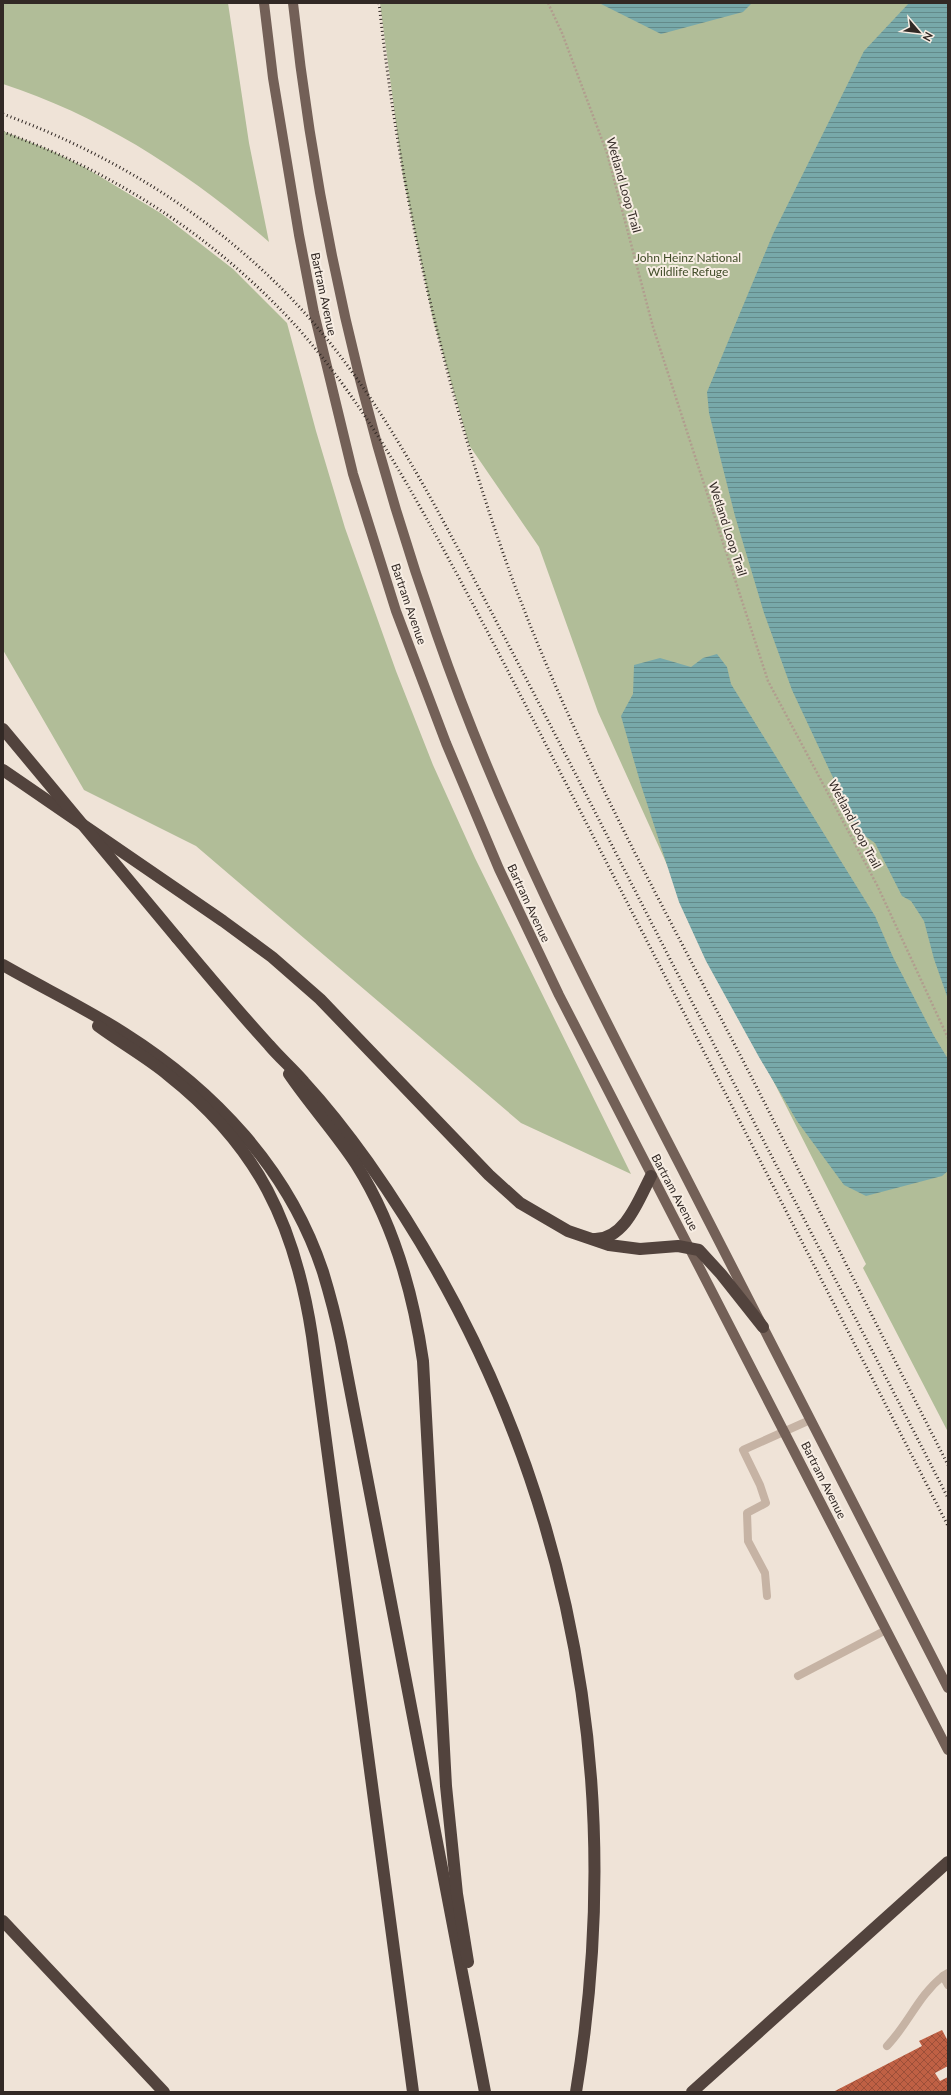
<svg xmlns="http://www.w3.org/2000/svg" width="951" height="2095" viewBox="0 0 951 2095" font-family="Lato,sans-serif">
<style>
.park{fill:#b1bd98}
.water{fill:url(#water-rules)}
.building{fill:url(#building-cross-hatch)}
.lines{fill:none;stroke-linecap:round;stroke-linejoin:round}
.path{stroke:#b19d8e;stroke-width:2.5;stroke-dasharray:2 2;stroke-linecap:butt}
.service{stroke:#c6b3a4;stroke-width:8}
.primary{stroke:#736057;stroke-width:10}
.motorway{stroke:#52433d;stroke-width:12}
.rail{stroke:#322925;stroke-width:3;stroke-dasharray:1 3;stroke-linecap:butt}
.motorway-bridge{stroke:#52433d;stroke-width:12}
.labels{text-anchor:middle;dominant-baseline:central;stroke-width:4;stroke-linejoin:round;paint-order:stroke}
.street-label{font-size:12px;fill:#322925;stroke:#f7ede3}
.park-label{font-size:12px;fill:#424e2a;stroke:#f7ede3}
</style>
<defs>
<pattern id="water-rules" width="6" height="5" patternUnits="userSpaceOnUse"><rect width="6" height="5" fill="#78a9aa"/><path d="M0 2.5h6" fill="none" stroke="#638a8a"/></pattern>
<pattern id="building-cross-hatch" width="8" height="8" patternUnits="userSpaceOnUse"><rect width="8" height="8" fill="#bf6044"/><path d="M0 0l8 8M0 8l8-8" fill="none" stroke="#9c4f39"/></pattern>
</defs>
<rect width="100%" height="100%" fill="#efe3d7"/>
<g class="park">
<path d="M3,3H228L249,143L269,242C190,174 102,116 3,84Z"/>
<polygon points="380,3 948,3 948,1432 863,1268 866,1264 692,920 598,712 539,547 469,445 433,319 403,176"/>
<polygon points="3,131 52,151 86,168 162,214 233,269 287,323 316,431 345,528 396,671 433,765 475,858 631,1174 521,1123 196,846 84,790 3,650"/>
</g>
<g class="water">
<polygon points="599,3 752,3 743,12 661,34"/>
<polygon points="909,3 948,3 948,999 934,959 924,921 911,901 902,896 875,843 858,831 792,690 764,613 735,516 709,413 707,392 773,234 864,51"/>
<polygon points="717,654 727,667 731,684 875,916 893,957 934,1036 948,1059 948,1171 942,1176 866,1196 844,1185 797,1121 759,1057 706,961 679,902 641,785 621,716 633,694 634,665 660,658 691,667 703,658"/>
</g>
<polygon class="building" points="942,2030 948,2041 948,2066 935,2073 940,2081 948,2077 948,2092 833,2092 922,2046 919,2041"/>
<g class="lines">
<polyline class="path" points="548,3 562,33 607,153 653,327 768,681 877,885 948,1038"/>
<g class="service">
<polyline points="767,1596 765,1573 748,1541 747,1513 766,1503 760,1485 743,1450 810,1420"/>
<polyline points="798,1676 886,1630"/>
<polyline points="948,1973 943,1976 948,1985"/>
<path d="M887,2046C909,2023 918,1996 943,1976"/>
</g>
<g class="primary">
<polyline points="264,3 273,78 299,235 314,313 353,474 396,611 446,743 499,869 559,995 948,1750"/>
<path d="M293,3C316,218 365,431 437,635C502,823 594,999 685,1175C772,1346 860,1517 948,1688"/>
</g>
<g class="motorway">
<polyline points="3,770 223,921 272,957 320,999 489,1175 520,1203 568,1231 609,1245 640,1249 678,1246 699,1250 721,1274 763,1327"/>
<path d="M177,938C207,974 237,1010 269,1045C280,1058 293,1069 304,1082C327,1107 348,1134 368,1162C563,1439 631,1759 576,2092"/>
<path d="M3,965C43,988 85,1008 124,1033C214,1090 289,1169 323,1272C330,1295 336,1318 341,1342L485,2092"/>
<path d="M98,1026C121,1043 146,1057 168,1075C258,1146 295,1224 312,1336L413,2092"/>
<path d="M289,1074C310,1105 335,1132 356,1164C394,1224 413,1292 423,1361L446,1786L457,1894L468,1962"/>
<path d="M594,1239C625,1240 639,1199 651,1176"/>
<polyline points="3,1921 164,2092"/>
<polyline points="692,2092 948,1862"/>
</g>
<g class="rail">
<path d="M379,3C400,195 443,384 508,567C573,747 667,913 754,1082C819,1210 883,1338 948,1465"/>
<path d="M3,114C117,156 221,221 303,311C369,384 416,470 462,556C506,640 550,724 593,808C710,1039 830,1268 948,1498"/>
<path d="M3,132C115,172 216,238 296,326C360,398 406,480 452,565C493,641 532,718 572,795C697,1039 823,1282 948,1526"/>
</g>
<polyline class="motorway-bridge" points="3,729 177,938"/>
</g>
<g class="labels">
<g class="street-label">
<text transform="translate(624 185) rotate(74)">Wetland Loop Trail</text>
<text transform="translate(324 294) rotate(78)">Bartram Avenue</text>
<text transform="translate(728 529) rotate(72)">Wetland Loop Trail</text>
<text transform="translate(409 604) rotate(71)">Bartram Avenue</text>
<text transform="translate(855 824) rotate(62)">Wetland Loop Trail</text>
<text transform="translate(529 903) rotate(65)">Bartram Avenue</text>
<text transform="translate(675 1192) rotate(62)">Bartram Avenue</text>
<text transform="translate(824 1480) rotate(63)">Bartram Avenue</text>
</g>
<g class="park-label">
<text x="688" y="257">John Heinz National<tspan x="688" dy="14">Wildlife Refuge</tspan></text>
</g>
</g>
<rect width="951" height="2095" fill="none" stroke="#322925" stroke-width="8"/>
<g transform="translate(919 32) rotate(118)" stroke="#f7ede3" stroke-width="3" paint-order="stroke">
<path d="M0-3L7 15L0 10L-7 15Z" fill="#322925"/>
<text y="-6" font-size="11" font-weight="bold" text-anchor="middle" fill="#322925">N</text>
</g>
</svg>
